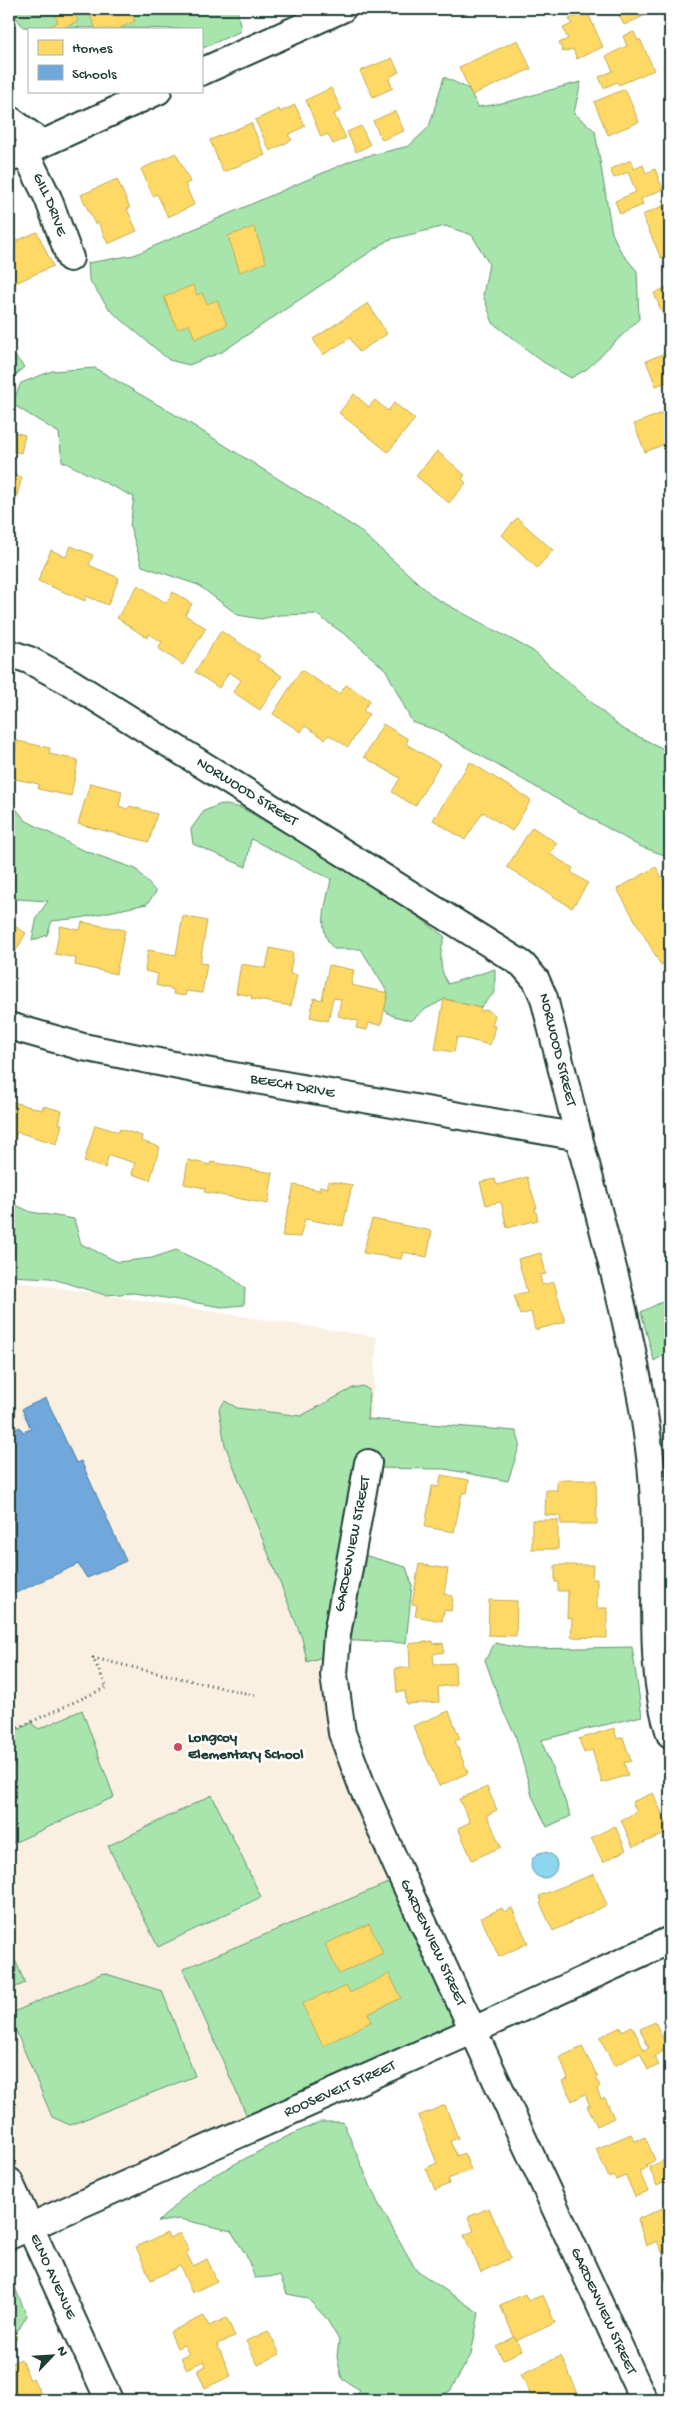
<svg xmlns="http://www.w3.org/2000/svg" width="679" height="2409" viewBox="0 0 679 2409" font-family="'Gochi Hand',sans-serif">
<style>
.built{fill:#f9f0e2}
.green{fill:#a7e5ad;stroke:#639170}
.water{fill:#8ed6f0;stroke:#6299a5}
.homes{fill:#ffd966;stroke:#bcaa57}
.schools{fill:#6fa8dc;stroke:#5788aa}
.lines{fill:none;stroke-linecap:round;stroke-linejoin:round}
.minor-casing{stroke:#1f3d34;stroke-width:30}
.path{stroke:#1f3d34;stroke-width:3;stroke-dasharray:1 4;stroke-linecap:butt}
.minor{stroke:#fff;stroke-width:26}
.poi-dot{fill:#d1495b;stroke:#fff;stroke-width:2}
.labels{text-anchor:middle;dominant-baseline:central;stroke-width:5;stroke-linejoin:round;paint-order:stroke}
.street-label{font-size:15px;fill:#1f3d34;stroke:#fff}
.poi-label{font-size:15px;font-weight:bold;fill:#1f3d34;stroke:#fff;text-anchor:start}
</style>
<rect width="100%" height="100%" fill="#fff"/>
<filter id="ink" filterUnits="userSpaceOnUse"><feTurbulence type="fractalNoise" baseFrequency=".02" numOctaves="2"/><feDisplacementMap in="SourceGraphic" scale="10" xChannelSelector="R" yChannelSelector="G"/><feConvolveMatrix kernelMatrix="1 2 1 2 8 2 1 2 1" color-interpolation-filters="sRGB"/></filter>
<g filter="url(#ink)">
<polygon class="built" points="9,1280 377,1337 368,1463 334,1675 402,1877 183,1969 252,2128 30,2227 9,2181"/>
<g class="green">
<polygon points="10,9 237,9 241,31 201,49 201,29 23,27"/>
<path d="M444,77L469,89L478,107C514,103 545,90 581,82L574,113L595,131L612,233L621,252L637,271L639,319L587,369L571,378L543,362L493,323L483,295L489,264L472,235L445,226L388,240L222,352L189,365L169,360L110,310L89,280L88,263L134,255L355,159L409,146L429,127Z"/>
<polygon points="9,353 14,355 24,367 9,382"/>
<polygon points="95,368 186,421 358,529 435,598 533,651 621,728 670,752 670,857 639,846 436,730 412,722 386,670 347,636 316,614 279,615 261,619 238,615 198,585 142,566 130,526 134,497 62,461 59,433 12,404 21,383 52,371"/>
<polygon points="9,800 25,820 80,849 136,869 156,892 147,904 80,918 52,921 47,935 32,941 37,917 48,901 17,899 9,889"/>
<path d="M221,804L242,808C311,849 383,887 445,937C439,951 439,970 448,984L495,969V992L480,1008L445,999L424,1010L411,1021L391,1015L384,1010L388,993L361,949H334C315,930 327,902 331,879L251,839L246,867L193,844L191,829L204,811Z"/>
<polygon points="9,1202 31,1212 74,1219 81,1244 118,1262 152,1258 176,1250 227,1274 245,1288 244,1305 222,1307 134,1293 105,1295 50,1278 9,1276"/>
<polygon points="670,1298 670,1351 654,1361 641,1312"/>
<polygon points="363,1386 369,1390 367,1419 516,1431 520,1444 508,1481 445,1469 363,1468 364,1555 406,1567 412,1585 406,1643 330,1640 328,1655 307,1662 302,1638 225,1445 219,1409 225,1401 237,1408 301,1416 353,1388"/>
<polygon points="495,1643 525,1649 632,1647 642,1716 541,1740 571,1816 547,1827 532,1796 515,1734 504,1713 485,1660"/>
<polygon points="82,1710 114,1797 9,1845 9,1735 31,1723 39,1729"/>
<polygon points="212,1795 261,1897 158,1947 108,1846"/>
<polygon points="395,1880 466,2033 252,2128 183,1969"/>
<polygon points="9,1946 25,1983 9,1990"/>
<polygon points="103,1973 162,1991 195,2076 70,2125 52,2117 9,2014"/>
<polygon points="320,2122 343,2122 377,2201 416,2270 479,2313 471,2355 450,2391 431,2400 355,2400 360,2390 342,2379 337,2357 339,2340 326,2318 307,2298 287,2294 280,2276 255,2278 246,2255 231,2231 180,2219 158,2222 197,2184 286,2137"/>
<polygon points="9,2280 13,2283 27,2316 9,2344"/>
</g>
<circle class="water" cx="544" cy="1865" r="13"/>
<g class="homes">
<polygon points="52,9 72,9 78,21 60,29 45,29 58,22"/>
<polygon points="99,9 124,9 125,11 130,10 135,21 118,29 96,29 89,13"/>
<polygon points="616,9 646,9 648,14 624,25"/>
<polygon points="587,11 603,47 577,59 573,49 563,52 559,43 568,39 563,28 572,24 569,19"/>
<polygon points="634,32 638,41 640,39 654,70 619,85 617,82 604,88 599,77 613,71 606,56 627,46 623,36"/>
<polygon points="518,40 531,69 472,95 459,67"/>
<polygon points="392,58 399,72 390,77 389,80 393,88 373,97 360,71"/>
<polygon points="331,88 342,110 334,114 346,138 333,144 328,134 321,137 306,100"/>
<polygon points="625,89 639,122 608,135 594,102"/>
<polygon points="295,105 305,126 288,135 292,140 270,151 255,120 279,109 280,112"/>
<polygon points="395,111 404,131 382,140 373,121"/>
<polygon points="251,123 265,155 223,172 210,140"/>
<polygon points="361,126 370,145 356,152 347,132"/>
<polygon points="176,153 190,182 185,184 194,205 168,217 157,194 153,196 141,169"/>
<polygon points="631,160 634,169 643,165 646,173 655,169 663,189 641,199 643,205 620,214 615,201 636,192 628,172 614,178 610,169"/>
<polygon points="117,179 130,208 127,209 137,231 108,244 98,222 95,224 81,195"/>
<polygon points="670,203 670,254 661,258 642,215"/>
<polygon points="254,227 266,262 240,272 228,236"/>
<polygon points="37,232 53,266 9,286 9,242 9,244"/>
<polygon points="193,285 197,295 202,293 207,304 217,300 227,325 195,339 189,324 177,329 164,297"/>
<polygon points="670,286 670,312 663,315 654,293"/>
<polygon points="368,303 387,334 359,352 350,338 323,355 313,339"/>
<polygon points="670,351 670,381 656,386 646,361"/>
<polygon points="354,394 369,407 375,400 388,411 394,403 415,419 388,452 339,413"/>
<polygon points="665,412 670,425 670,442 645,452 634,424"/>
<polygon points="9,431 25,435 21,453 9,450"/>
<polygon points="437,451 465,475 462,479 466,483 449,503 416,476"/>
<polygon points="9,473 22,477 9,526"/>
<polygon points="517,518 553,550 537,568 502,535"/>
<polygon points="71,546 93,555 89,565 119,578 108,605 86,596 85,601 38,581 51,550 66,557"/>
<polygon points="138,585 166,603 173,592 192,604 185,615 206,628 183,665 158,648 162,642 149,634 147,638 117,618"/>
<polygon points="221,631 260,656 257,660 282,676 260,710 233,692 241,680 229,672 219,688 195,672"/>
<polygon points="301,670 339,694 346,685 370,700 363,711 369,714 348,747 329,735 325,739 305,726 301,732 273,714"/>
<polygon points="383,724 408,739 406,744 440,764 415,806 392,792 400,778 364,757"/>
<polygon points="17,741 50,748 49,754 78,760 71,796 38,789 39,784 10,778"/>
<polygon points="470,762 531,800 512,831 483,812 465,840 433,820"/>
<polygon points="90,783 122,791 119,806 127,809 130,806 157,814 149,842 78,824"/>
<polygon points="532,827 557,843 550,854 573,868 571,872 588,883 572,908 507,867"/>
<polygon points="656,867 670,891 670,960 661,965 617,889"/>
<polygon points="183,916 207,921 200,963 207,964 202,993 186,991 185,996 173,994 174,990 156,985 158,974 145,971 148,950 176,955"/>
<polygon points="82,922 125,930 116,974 75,965 76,958 55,954 60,926 80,930"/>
<polygon points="9,923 26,933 12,958 9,956"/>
<polygon points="270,948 293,953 290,974 297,975 291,1006 251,999 252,996 236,993 241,964 266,968"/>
<polygon points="329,965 354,970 351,985 388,993 381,1025 369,1023 367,1030 356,1028 358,1021 338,1016 341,999 333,998 328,1021 310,1017 314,998 322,1000"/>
<polygon points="444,999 480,1008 481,1011 488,1010 495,1015 492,1026 495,1026 490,1045 457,1037 454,1052 435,1049"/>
<polygon points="670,999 670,1018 665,1000"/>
<polygon points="9,1101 42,1110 43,1106 62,1111 59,1124 62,1124 57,1144 17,1132 13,1147 9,1146"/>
<polygon points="95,1125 119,1132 120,1129 142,1136 141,1141 160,1147 150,1180 132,1174 135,1163 109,1155 105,1168 84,1162"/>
<polygon points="188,1160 210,1165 211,1162 273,1173 268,1204 204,1192 205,1188 184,1184"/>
<polygon points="527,1177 537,1208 535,1208 538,1220 507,1228 501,1202 486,1205 480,1182 495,1179 497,1185"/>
<polygon points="328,1181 352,1185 343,1226 305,1219 300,1237 282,1236 294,1185 320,1190 320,1186 328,1188"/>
<polygon points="372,1219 432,1231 427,1257 403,1252 401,1259 363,1253"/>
<polygon points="541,1253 546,1274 540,1275 542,1285 554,1282 565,1322 535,1330 531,1312 520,1315 514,1295 527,1292 518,1259"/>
<polygon points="441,1475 469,1480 467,1493 462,1493 454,1532 425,1527 432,1486 439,1487"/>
<polygon points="557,1480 596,1480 597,1524 561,1524 560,1516 545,1515 546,1490 557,1490"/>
<rect x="532" y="1520" width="26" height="29"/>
<polygon points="419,1564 448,1569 444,1594 453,1596 451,1611 444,1610 442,1621 415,1616 417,1605 412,1604"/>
<polygon points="555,1565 593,1565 592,1579 597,1579 597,1608 607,1608 607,1638 571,1637 572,1618 567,1618 568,1591 558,1591 558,1582 555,1582"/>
<polygon points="489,1600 517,1601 516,1636 488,1635"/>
<polygon points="433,1641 433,1644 443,1643 444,1652 433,1654 434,1664 455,1663 456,1685 438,1687 439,1702 406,1704 405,1691 397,1693 395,1668 410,1668 409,1644"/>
<polygon points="449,1711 460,1739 455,1741 468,1773 439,1786 413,1726"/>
<polygon points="614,1728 617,1739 623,1737 631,1761 624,1763 628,1775 602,1783 592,1750 584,1753 579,1739"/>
<polygon points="487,1787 497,1810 487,1815 501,1847 472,1860 458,1828 470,1822 459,1799"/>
<polygon points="653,1793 670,1832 633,1847 621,1820 637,1812 632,1802"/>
<polygon points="615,1826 626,1850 603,1862 591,1838"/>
<polygon points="594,1874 607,1905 553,1931 540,1903 542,1901 539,1896"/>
<polygon points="502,1908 504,1912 512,1908 528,1943 499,1957 481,1918"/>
<polygon points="369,1924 383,1953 339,1974 325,1944"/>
<polygon points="389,1974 401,1998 368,2014 372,2021 323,2046 302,2004 325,1993 327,1995 347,1986 350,1993"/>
<polygon points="655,2022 668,2049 654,2056 659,2065 648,2070 640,2053 614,2066 600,2037 621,2027 622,2031 632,2026 644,2050 649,2048 640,2029"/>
<polygon points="582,2047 598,2077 596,2078 600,2086 597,2089 601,2099 605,2098 614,2118 597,2126 587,2106 590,2106 585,2094 572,2101 563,2081 568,2079 560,2057"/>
<polygon points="445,2105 458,2138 450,2141 457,2156 464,2153 471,2170 448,2179 449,2184 435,2190 426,2168 437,2163 418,2116"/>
<polygon points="631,2134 635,2141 645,2137 655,2160 646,2165 647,2168 639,2171 648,2191 635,2197 626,2176 616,2180 614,2176 609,2178 596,2149"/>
<polygon points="669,2158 670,2180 657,2186 649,2167"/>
<polygon points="665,2207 670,2217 670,2250 663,2254 657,2241 646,2246 638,2219"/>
<polygon points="489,2208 511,2258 481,2272 464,2235 474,2231 468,2217"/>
<polygon points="167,2233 169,2238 180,2233 189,2251 186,2252 193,2266 207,2259 217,2281 192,2293 180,2266 151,2280 136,2247"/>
<polygon points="670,2269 670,2289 663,2272"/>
<polygon points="525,2294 528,2301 543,2295 555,2323 516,2341 500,2305"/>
<polygon points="204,2316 209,2326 227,2318 235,2337 217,2344 231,2376 205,2388 197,2370 206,2366 204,2361 186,2369 181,2357 189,2354 184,2345 177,2348 170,2332"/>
<polygon points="9,2320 17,2338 9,2342"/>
<polygon points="268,2331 280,2354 258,2365 246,2341"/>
<polygon points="514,2337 522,2350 503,2360 496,2347"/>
<polygon points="561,2356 581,2400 533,2400 521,2374"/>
<polygon points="21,2359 30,2380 33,2378 43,2398 45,2397 46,2400 9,2400 9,2364"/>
</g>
<g class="schools">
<polygon points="46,1398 76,1463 81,1461 126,1561 87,1578 78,1564 9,1596 9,1511 46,1494 41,1484 32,1489 27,1479 37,1475 33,1466 9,1477 9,1432 20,1427 23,1432 31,1429 22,1409"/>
<polygon points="46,1398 76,1463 81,1461 126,1561 87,1578 78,1564 9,1596 9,1432 20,1427 23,1432 31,1429 22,1409"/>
</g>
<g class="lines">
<defs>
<g id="minor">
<polyline points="201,72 342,9"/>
<polyline points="9,119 42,143"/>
<path id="s1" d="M25,152L48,198L70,258"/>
<polyline points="9,159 158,91"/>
<path id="s2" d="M9,653L29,660L70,682L522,964L536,980L544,998C556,1045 567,1091 579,1138C606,1240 635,1343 649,1448C653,1478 655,1508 655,1538C657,1604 649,1670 670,1734"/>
<path id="s3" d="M9,1026L83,1047L194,1069L579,1137"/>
<path id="s4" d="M368,1463L337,1634L334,1675L342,1733L362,1786L397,1866L644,2400"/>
<path id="s5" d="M9,2181L109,2400"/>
<path id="s6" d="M9,2236L474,2030L670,1940"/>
</g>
</defs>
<use href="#minor" class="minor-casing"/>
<polyline class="path" points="9,1732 107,1687 93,1658 258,1696"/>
<use href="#minor" class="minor"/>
</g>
</g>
<circle class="poi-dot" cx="178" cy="1747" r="5"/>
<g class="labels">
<g class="street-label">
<text stroke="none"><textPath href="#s1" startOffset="58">GILL DRIVE</textPath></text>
<text stroke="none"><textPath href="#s2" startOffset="276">NORWOOD STREET</textPath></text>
<text stroke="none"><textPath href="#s2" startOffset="695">NORWOOD STREET</textPath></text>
<text stroke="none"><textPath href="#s3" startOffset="290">BEECH DRIVE</textPath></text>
<text transform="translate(353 1544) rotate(-79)">GARDENVIEW STREET</text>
<text stroke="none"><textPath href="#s4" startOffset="502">GARDENVIEW STREET</textPath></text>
<text stroke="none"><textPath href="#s6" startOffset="362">ROOSEVELT STREET</textPath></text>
<text stroke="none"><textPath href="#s5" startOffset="105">ELNO AVENUE</textPath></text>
<text stroke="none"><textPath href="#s4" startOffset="908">GARDENVIEW STREET</textPath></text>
</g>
<g class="poi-label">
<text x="188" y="1738">Longcoy<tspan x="188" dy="17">Elementary School</tspan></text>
</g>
</g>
<rect width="679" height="2409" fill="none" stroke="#fff" stroke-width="30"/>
<rect x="15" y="15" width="649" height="2379" fill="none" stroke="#1f3d34" stroke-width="2" filter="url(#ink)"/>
<rect x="28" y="28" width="175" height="65" fill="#ffffff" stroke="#a5b1ae"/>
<rect x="38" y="40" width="25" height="15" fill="#ffd966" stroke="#a5b1ae"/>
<text x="72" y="52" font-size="15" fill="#1f3d34">Homes</text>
<rect x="38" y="65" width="25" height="15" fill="#6fa8dc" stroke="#a5b1ae"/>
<text x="72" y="78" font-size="15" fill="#1f3d34">Schools</text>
<g transform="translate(52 2356) rotate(65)" stroke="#ffffff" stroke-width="4" paint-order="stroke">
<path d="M0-4L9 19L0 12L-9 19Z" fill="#1f3d34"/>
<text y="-8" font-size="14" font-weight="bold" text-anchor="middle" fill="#1f3d34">N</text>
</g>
</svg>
